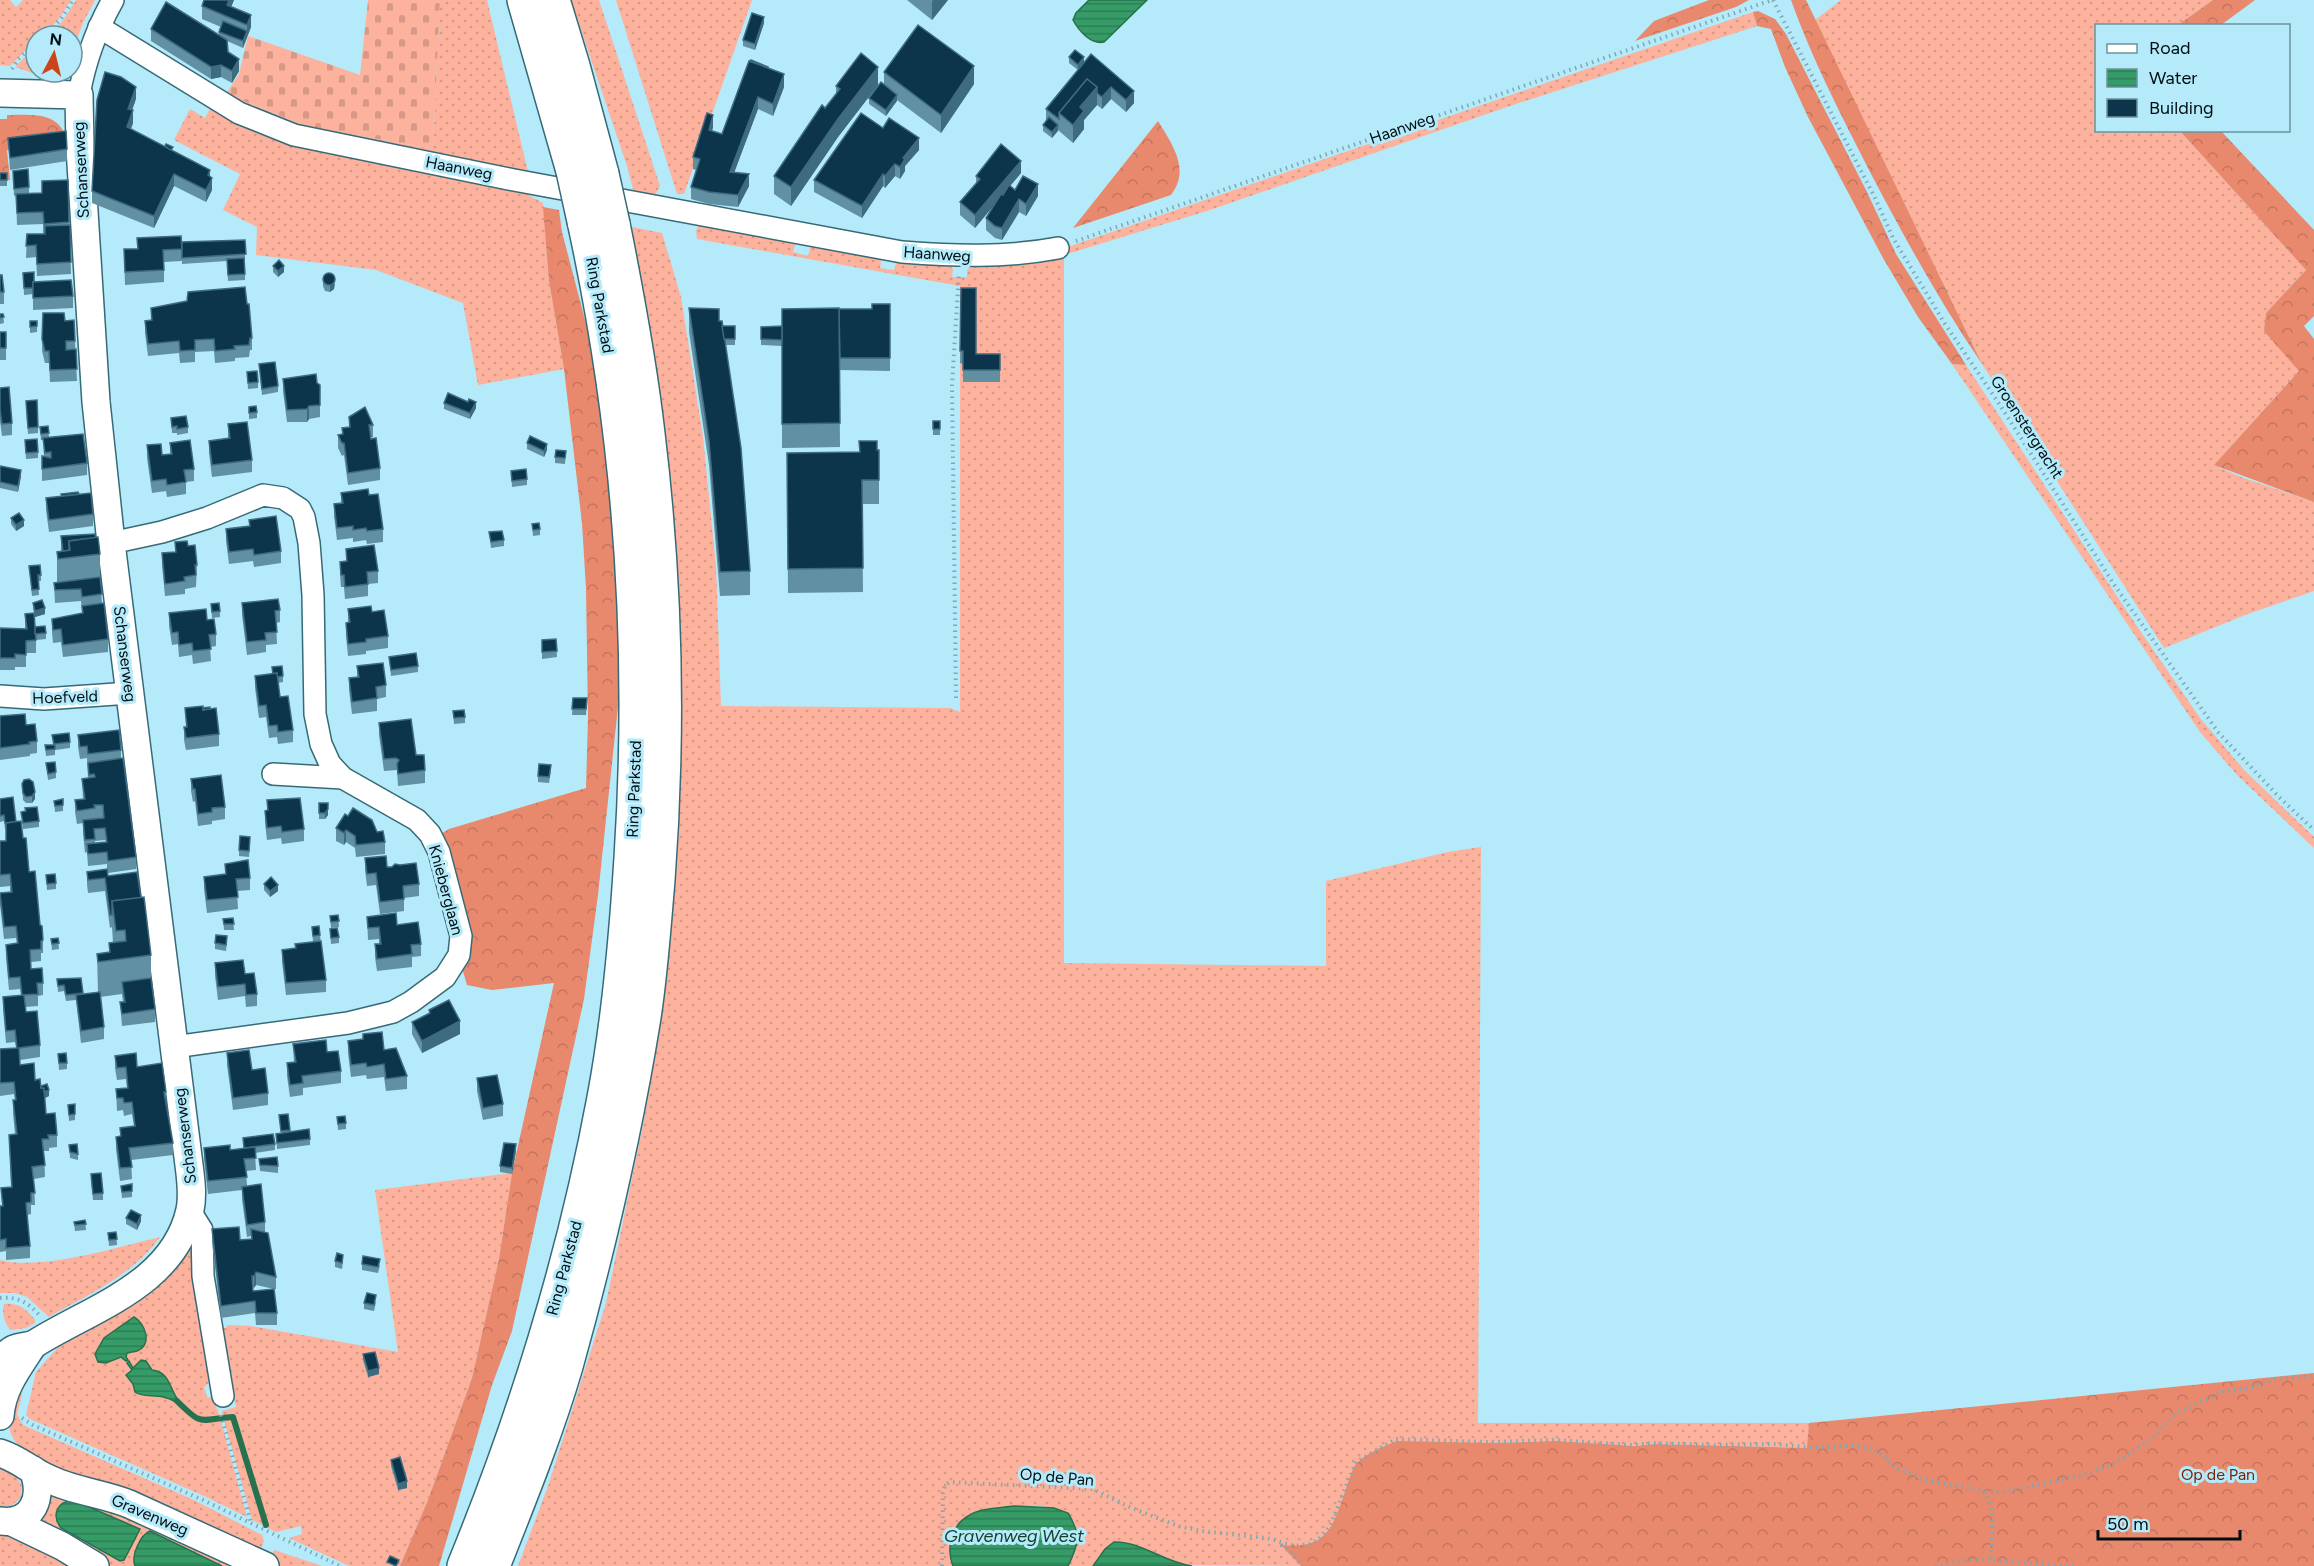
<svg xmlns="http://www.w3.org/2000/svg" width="2314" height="1566" viewBox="0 0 2314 1566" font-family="Figtree,sans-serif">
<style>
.grass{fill:url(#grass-dots)}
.forest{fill:url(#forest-crowns)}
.cemetery{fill:url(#cemetery-stones)}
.water{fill:url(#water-rules);stroke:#26724e;stroke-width:1.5}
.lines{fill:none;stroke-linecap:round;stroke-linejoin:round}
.stream{stroke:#26724e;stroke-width:6}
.minor-casing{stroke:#366a77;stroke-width:24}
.tertiary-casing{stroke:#366a77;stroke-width:30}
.trunk-casing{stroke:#366a77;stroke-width:36}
.path{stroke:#7ea8b4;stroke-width:4;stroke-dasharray:1.5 4.5;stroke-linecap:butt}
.minor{stroke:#fff;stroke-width:21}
.tertiary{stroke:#fff;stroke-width:27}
.trunk{stroke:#fff;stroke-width:33}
.trunk-bridge-casing{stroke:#366a77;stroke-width:36;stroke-linecap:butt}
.trunk-bridge{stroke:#fff;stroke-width:33}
.wall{fill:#6090a2;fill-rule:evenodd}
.shaded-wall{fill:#3e6b7f}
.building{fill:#0c354b;stroke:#3e6b7f;stroke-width:1.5}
.labels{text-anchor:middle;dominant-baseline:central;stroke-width:6;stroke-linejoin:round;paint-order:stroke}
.street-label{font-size:16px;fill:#000f14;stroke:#b4eaf9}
.park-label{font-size:16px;fill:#782307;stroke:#b4eaf9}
.water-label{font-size:18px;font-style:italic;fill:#153f28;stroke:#b4eaf9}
</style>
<defs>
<pattern id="grass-dots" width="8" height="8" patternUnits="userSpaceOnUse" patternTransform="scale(1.5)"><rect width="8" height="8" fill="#fdb29d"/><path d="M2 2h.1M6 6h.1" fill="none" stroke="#d79886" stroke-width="1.8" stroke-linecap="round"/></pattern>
<pattern id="forest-crowns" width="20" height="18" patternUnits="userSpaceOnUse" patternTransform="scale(1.5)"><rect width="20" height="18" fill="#e8886c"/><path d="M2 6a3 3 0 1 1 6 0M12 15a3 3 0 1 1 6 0" fill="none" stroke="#c5745d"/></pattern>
<pattern id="cemetery-stones" width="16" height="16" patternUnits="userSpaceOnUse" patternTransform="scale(1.5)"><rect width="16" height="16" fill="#fdb29d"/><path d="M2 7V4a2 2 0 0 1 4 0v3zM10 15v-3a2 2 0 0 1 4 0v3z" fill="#d79886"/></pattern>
<pattern id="water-rules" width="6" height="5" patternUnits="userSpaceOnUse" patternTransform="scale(1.5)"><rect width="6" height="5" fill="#369c67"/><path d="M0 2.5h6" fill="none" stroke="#2b7e54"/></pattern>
</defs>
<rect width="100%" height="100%" fill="#b4eaf9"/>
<g class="grass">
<polygon points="0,0 10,0 16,7 23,0 71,0 58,20 42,36 36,36 36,40 10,66 0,65"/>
<polygon points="76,0 95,0 83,23 72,52 72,36 49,36 64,19"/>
<polygon points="440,0 487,0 529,176 269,119 226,94 306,126 433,149"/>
<polygon points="571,0 599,0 660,186 654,197 637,194 633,189 627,166"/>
<polygon points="616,0 752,0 684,194 677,194"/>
<polygon points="1841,0 2213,0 2178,25 2096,26 2096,130 2180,131 2306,270 2266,313 2299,371 2214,465 2241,477 2314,502 2314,591 2245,615 2164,648 1982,364 1815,20"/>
<path d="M1753,12L1757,26L1507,107L1210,210L1064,255V963L1326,966V881L1448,852L1481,847L1478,1423H1809L1808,1448L1654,1444C1621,1448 1588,1442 1555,1441C1515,1441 1476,1444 1436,1445C1424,1445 1392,1443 1382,1447C1323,1469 1362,1550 1282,1546L1301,1566L1184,1565L1173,1563L1134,1545L1105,1549L1093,1566H1068C1096,1509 1053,1502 1007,1507C996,1509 976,1510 967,1517C953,1527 947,1550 953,1566H518L548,1486L606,1303L642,1130L657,1046L669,941L666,446L632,227L662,233L681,297L703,437L716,566L721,706L950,708L960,712V286L697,239L696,231L698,226L703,225L766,238L768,240L770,234L791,238L795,245L793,252L808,256L810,248L816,243L876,254L881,261L880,268L894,270L896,263L903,258L946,261L953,269L952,277H967V270L975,263L1065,248Z"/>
<path d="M36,46V72H61C46,81 31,72 15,67Z"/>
<polygon points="212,105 514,187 543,203 549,281 564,369 478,385 463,303 376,270 256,255 257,227 223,210 240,174 174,140 190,109 205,118"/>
<polygon points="1952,364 1966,365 2128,613 2200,718 2245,771 2314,837 2314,848 2237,775 2200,732"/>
<polygon points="512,1173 499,1259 472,1378 428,1500 400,1566 349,1566 289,1538 302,1534 301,1526 276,1532 252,1520 222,1413 222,1411 236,1407 220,1328 226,1328 227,1325 251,1326 398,1352 375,1190"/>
<path d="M160,1237C133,1275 89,1294 49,1317L27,1297L15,1293H0V1260C41,1271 118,1247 160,1237Z"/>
<polygon points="194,1237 193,1274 209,1383 204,1387 207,1397 213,1398 219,1414 247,1517 204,1496 30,1419 26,1415 36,1372 61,1344 160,1283 180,1262"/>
<path d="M4,1304C18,1302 27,1309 35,1320V1323L26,1328L11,1330C5,1325 1,1312 4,1304Z"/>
<path d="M20,1386L22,1395L17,1414L23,1425L194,1500L262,1535L264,1541L259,1553C216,1536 29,1471 13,1438C3,1419 13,1404 20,1386Z"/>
<polygon points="0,1469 16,1476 22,1486 20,1499 11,1506 0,1506"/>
<polygon points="47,1485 248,1566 109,1566 32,1523"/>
<polygon points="0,1531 82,1566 0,1566"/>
<polygon points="274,1550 322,1566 277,1566 270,1558"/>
</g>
<g class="forest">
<polygon points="1709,0 1749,0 1736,7 1635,41 1654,21"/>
<path d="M1791,0H1806L1982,364C1940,302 1904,237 1869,170C1841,115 1812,59 1791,0Z"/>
<polygon points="2213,0 2255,0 2221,25 2178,25"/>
<polygon points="1758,11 1775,19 1786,34 1866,190 1896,254 1966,365 1952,364 1918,317 1883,258 1808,117 1785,67 1771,29 1757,26 1753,12"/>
<path d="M7,115C28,115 58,111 65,136L22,149L7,150L10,180L0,181V119H7Z"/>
<path d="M1158,121C1172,144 1191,170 1171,195L1073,228Z"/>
<polygon points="2180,131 2221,131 2314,230 2314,316 2304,326 2314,339 2314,502 2214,465 2299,371 2264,331 2266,313 2306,270"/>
<polygon points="543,207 559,210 562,232 590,339 607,450 619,579 622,669 598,895 584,999 512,1331 492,1385 439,1566 400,1566 428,1500 472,1378 499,1259 512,1173 554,983 492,990 467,985 462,968 439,835 449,829 586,788 588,718 586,588 582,523 564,369 549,281"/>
<path d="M2314,1373V1566H1301L1281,1545C1329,1550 1334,1524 1347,1485C1350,1478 1352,1469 1356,1464C1366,1453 1384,1446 1397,1441L1488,1443L1556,1441L1635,1446L1654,1444L1807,1448L1809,1423Z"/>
</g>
<polygon class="cemetery" points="368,0 440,0 433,149 306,126 226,94 239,74 248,36 360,75"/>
<g class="water">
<path d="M1089,0H1147L1104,42C1091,45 1079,31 1073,20L1076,13Z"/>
<path d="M134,1317C145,1323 153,1344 137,1351C134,1352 130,1352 127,1353L126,1357L128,1360L126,1361L121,1357L106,1363L98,1362L95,1354L104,1338Z"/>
<path d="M141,1360L146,1361L152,1370C170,1372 169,1388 178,1400L176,1402C160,1392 145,1399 135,1392L133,1384L126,1375L132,1370L127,1363L129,1361L133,1368Z"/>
<path d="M73,1500L140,1529L124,1560L120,1561L61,1528C51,1515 57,1502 73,1500Z"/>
<path d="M1014,1506L1054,1508L1068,1513C1081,1534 1079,1544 1068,1566H953C946,1548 951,1526 968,1516C979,1508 1001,1508 1014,1506Z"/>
<path d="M150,1531L152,1532L222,1566H135C131,1556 140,1535 150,1531Z"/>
<path d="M1114,1542C1141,1541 1165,1563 1192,1566H1093L1105,1549Z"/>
</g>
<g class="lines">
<path class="stream" d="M177,1401C204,1428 199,1419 233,1417L266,1525"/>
<defs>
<g id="minor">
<path d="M99,27L239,113L294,135L514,180L902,252C955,256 1005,258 1058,248"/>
<path d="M79,95C85,61 96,30 113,0"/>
<polyline points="111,543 162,532 207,518 263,495 283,498 300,509 304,517 309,543 313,595 315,714 321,744 330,764 343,778 417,820 430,834 439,852 461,936 459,955 445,977 411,1002 393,1012 348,1023 174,1047"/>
<polyline points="0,696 44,699 130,693"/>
<polyline points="273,774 343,778"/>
<polyline points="190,1211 202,1230 203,1276 223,1396"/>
</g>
<g id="tertiary">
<path d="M0,93L79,95L80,148L96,402L111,543L189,1165C191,1180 193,1196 190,1210C174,1284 92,1308 36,1343C29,1347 21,1346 14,1349C9,1351 4,1357 0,1361"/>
<path d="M0,1416C2,1388 18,1368 33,1345"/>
<path d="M0,1453C19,1459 28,1469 45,1477C71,1491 102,1493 129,1504L265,1566"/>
<path d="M0,1521C33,1525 44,1497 33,1470"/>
<polyline points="12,1522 62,1546 95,1566"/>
</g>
<g id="trunk">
<polyline points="524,0 573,171"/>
<polyline points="553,0 573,66 602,174"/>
<path d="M464,1566C526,1415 574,1259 604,1098C619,1019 626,938 631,858C645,644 630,431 584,221"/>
<path d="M493,1566C519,1500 546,1434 566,1366C598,1251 625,1134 644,1017C651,972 654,926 658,880C669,732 666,582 648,434C640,364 627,294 613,224"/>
</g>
</defs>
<use href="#minor" class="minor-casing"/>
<use href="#tertiary" class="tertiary-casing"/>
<use href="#trunk" class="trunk-casing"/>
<g class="path">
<polyline points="1773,0 1876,200 1893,238 1945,324 2000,405 2115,586 2218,732 2279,797 2314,830"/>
<polyline points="45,36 61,19 73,0"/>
<polyline points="12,69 18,59 36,43"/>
<polyline points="1076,241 1772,0"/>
<polyline points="956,698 952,385 959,273"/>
<path d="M0,1298C17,1296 29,1303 39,1315"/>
<polyline points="221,1415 251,1523"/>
<polyline points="22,1418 33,1425 203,1500 340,1566"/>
<path d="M1983,1492C1997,1510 1992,1539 1990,1560"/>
<polyline points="1281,1545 1288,1549 1302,1566"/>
<polyline points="942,1566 943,1493 945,1485 950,1482 1093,1489 1127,1506 1178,1526 1202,1531 1266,1538 1295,1546 1309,1544 1318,1540 1330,1526 1356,1462 1396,1439 1488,1442 1555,1440 1632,1445 1653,1443 1712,1445 1773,1444 1819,1448 1851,1445 1872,1449 1884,1456 1894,1467 1925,1480 1983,1491 2006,1492 2090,1473 2118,1461 2151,1439 2178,1412 2223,1392 2248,1388 2276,1379 2314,1376"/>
<polyline points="1935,1566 1973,1559 2073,1566"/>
</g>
<use href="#minor" class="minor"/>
<use href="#tertiary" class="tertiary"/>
<use href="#trunk" class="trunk"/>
<defs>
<g id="trunk-bridge">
<polyline points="573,171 584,221"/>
<polyline points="602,174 613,224"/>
</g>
</defs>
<use href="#trunk-bridge" class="trunk-bridge-casing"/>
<use href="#trunk-bridge" class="trunk-bridge"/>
</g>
<g class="wall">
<polygon points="204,0 234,0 231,7 251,27 243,48 227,41 228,52 239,71 232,83 221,77 211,79 151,41 151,29 219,35 219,32 221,27 202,19 202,6"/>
<polygon points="907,0 948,0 932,20"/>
<polygon points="764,23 755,50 743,46 743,40"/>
<polygon points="1069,57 1134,103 1126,112 1111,99 1102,109 1097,105 1084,120 1084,129 1073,143 1058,130 1052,138 1043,131 1043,125 1046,121 1046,109 1078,70 1069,63"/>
<polygon points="768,68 784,87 773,116 758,109 734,172 749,186 738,207 709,204 691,199 691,187 696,170 693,169 693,157 713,127 712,131 722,134"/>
<polygon points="884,72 974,84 941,133 897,100 886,116 869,104 869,98 884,85"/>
<polygon points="878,85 838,137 791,206 774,194 774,176 836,94 836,86"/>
<polygon points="136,99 132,110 133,123 131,129 173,151 210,176 212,190 206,202 174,186 154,228 92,203 92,191"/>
<polygon points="883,128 919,150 905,166 905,171 900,179 895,176 885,188 883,186 862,218 814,192 814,180"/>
<polygon points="8,138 67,149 67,161 10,170"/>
<polygon points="13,171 29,187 29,194 42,193 68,180 71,274 37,276 36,257 26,258 27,234 43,234 43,224 17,225 16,195 14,196"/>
<rect x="0" y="173" width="7" height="13"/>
<polygon points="1021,173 1010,186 1015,190 1038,196 1026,216 1019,212 1002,240 995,238 986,230 986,218 993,206 975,228 960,215 960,202 976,184 976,176"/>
<polygon points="137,238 182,242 245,240 245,280 228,281 227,261 182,264 182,261 164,262 164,282 125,285 124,249 137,249"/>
<polygon points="273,266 284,272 278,277 273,272"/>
<polygon points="23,273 34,282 73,296 73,308 33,310 33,294 24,295"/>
<polygon points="0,275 4,292 4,304 0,304"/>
<polygon points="323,280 335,284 334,289 330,292 325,291 323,286"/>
<polygon points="961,288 976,354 1000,354 1000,382 963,382 963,364 960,363"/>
<polygon points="247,304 252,338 252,350 250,350 249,357 235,358 235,361 215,363 214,351 195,352 195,362 180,363 179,353 148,356 145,333 145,321 151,320 151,308"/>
<polygon points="890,304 890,371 840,370 839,324 840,447 782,448 782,346 761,345 761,327 782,326 839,320 872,309"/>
<polygon points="689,308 719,321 722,326 735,326 735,345 725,345 750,571 750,595 720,596 709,465 689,332"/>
<polygon points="43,313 65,321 75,341 77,381 50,382 49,363 45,363 42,351"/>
<polygon points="0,314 3,314 4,323 0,324"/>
<polygon points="30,321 37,321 37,332 30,333"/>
<rect x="0" y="332" width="6" height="28"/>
<polygon points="259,364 278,386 278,392 262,395"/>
<polygon points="247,372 258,382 258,388 248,389"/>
<polygon points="283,379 317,383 320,385 320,417 309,419 307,422 287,422 283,391"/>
<polygon points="0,388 12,423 12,435 2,436 0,421"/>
<polygon points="468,402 476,408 470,419 444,409 444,403"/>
<polygon points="26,407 38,427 38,433 28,434"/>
<polygon points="249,407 257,412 257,418 249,419"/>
<polygon points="349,417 373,425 373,437 370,437 380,468 380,480 348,485 344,455 342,456 338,448 338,435 342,434 342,428 349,427"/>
<polygon points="171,418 188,427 188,433 177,435 177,433 172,433"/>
<rect x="933" y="421" width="7" height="14"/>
<polygon points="228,424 252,460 252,472 212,477 209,453 209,441 228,438"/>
<polygon points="48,426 49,438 87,463 87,475 42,481 42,456 44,457 43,440 41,440 40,427"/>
<polygon points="25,440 38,452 38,458 26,459"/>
<polygon points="859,441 877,450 879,450 879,504 862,504 863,592 788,593 787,477 859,452"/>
<polygon points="170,443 194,469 194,481 186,482 186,494 167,497 166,491 152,493 147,458 147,445 162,455 170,454"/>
<polygon points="527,443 547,450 544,457 527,449"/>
<polygon points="566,451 565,464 555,463 555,457"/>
<polygon points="0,466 21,476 18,492 0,488"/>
<polygon points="511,471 527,479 527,485 512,487"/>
<polygon points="341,493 369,495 383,529 383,542 367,544 366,540 353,542 353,538 337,540 334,516 334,504 341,503"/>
<polygon points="79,494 93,514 93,526 49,532 46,510 46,498"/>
<polygon points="11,518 24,526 16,531 11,524"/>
<polygon points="249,520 281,551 281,563 254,567 253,561 229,564 226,541 226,529 249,526"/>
<polygon points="532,524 540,529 540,535 533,536"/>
<polygon points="489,532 504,540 504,546 491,548"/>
<polygon points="61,536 96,538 100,554 100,577 102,603 108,639 108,652 63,657 61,642 53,643 52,632 52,619 82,613 81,601 55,603 54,583 57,582 57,552 61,552"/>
<polygon points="175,542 188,546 197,565 196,587 185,589 185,594 165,596 162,565 162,553 175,552"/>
<polygon points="346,549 378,571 378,583 368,584 368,596 345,599 344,587 341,587 340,574 340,562 346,561"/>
<polygon points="29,566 41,575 41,581 38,581 39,595 32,596"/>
<polygon points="33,603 45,614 35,617 33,609"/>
<polygon points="242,603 280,610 280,622 276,623 277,644 266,645 266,652 247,655 242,615"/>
<polygon points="211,604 220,611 220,617 212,618"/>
<polygon points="348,609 372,612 388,636 388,648 366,651 366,654 348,656 346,635 346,623 348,622"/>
<polygon points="169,613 207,620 216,634 216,646 210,647 211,661 193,664 192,655 179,657 178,644 172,645 169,626"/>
<polygon points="25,614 35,627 46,633 46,639 36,640 36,653 26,653 26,667 15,667 15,670 0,670 0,628 25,629"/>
<polygon points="556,639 557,657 542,659 542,640"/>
<polygon points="389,657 418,666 418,672 391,676"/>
<polygon points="357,666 386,685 386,697 377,699 377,711 352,714 349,690 349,678 357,677"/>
<polygon points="272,667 283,676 283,682 278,683 280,697 293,730 293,742 278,744 277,737 269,738 266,717 259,718 255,688 255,676 272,674"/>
<polygon points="573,698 587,698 586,715 572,715"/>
<polygon points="185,708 203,708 219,734 219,746 186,750 184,740 184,727 186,727"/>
<polygon points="453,711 465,717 465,723 454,724"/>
<polygon points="0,716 26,725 37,741 37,753 30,754 30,756 0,760"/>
<polygon points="379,723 416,755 425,770 425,783 398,786 397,770 384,771 379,735"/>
<polygon points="52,735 70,742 70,748 55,750 55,755 46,756 45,745 53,745"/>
<path d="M78,735L121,750V759L136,857V869L108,873V876L141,898L151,955V978L155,1009V1022L122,1026L120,1002H123L122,994L100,997L104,1027V1039L81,1043L76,1000L66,1001L64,991L58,992L57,979L83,994L98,992L97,954L109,952V943H113L112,927L110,928L105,891L88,893L87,884V872L107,870V864L88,866L87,852L85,853L83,833V823L77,824L75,812V800L83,799L82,779L88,778L87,758L80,759L78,747ZM105,840L106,842L95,843V841Z"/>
<polygon points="46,763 56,772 56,778 48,780"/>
<polygon points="551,771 549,783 538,782 538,776"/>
<polygon points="191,779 225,807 225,819 212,821 212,824 198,826 195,801 193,802 191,791"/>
<polygon points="22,784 35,799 32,803 26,803 23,800"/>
<polygon points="0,799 16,822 23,838 43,940 43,953 41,953 41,961 31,962 31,969 43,983 43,995 38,996 38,1006 25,1007 26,1012 40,1045 40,1057 20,1060 20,1065 35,1080 41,1088 49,1096 44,1098 46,1114 57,1135 57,1147 49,1148 49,1151 44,1151 45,1177 34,1179 35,1205 31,1205 31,1214 27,1215 30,1246 30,1258 6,1260 6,1251 0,1252 0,1206 2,1206 1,1188 11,1187 9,1135 15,1134 13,1113 13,1100 15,1100 14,1094 0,1096 0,1049 16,1048 15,1042 6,1043 3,1009 3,997 21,995 20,989 9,990 6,957 6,945 17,944 16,938 4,939 0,905 0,893 10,892 10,886 0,887 0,841 6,841 6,829 5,829 4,821 0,822"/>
<polygon points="267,800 304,829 304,841 282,844 281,838 267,840 265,823 265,811 267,810"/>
<polygon points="54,801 63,805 63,811 55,812"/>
<polygon points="319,803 328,803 328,815 325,819 319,819"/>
<polygon points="21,812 39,821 39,827 23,829"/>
<polygon points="336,828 377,832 385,842 385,854 356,857 355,848 346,842 344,845 336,841"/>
<polygon points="250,843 249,857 239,856 239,850"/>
<polygon points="365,858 387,867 419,884 419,896 404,898 404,911 380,914 376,885 367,886 365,870"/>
<polygon points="225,864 250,878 250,890 237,891 238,909 207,913 204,889 204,877 225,874"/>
<polygon points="46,875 56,883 56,889 47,890"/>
<polygon points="264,884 278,891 270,897 264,890"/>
<polygon points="338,915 339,927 331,928 330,916"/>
<polygon points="367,917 397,925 421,944 421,956 412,957 412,967 377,971 375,957 375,944 379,944 379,939 368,940"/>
<polygon points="233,918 234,930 224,930 223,919"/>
<polygon points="312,927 320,935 326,980 326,992 286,995 282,962 282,950 295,949 313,942"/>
<polygon points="330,929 339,937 339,943 331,944"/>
<polygon points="58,938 59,949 52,950 51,939"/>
<polygon points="227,942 226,951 215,949 215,943"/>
<polygon points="215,963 245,974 257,994 257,1006 246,1007 245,996 218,1000 215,976"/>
<polygon points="429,1010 460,1034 422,1053 412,1034 412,1022 429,1014"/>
<polygon points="348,1041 384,1050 407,1076 407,1089 386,1091 384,1077 367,1079 366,1075 351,1077 348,1053"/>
<polygon points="293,1044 341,1071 341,1083 303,1088 303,1095 290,1097 287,1076 287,1063 294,1062"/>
<polygon points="227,1053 252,1070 268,1093 268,1105 233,1110 227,1065"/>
<polygon points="58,1054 67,1063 67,1069 59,1070"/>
<polygon points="115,1056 137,1067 166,1092 166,1102 173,1143 173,1155 131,1160 132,1179 120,1181 116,1149 116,1137 120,1136 120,1128 134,1126 132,1114 124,1116 123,1110 117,1111 116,1089 127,1088 126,1079 117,1080 115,1068"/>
<polygon points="477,1078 503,1104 503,1116 483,1120 477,1091"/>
<polygon points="75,1104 75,1120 69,1121 68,1105"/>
<polygon points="288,1114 290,1132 310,1139 310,1145 277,1149 276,1134 281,1133 279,1115"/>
<polygon points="337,1117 346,1123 346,1129 338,1130"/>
<path d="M243,1138L275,1144V1150L255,1153L256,1170L246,1171L247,1186L265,1222V1232L276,1277V1289H274L277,1313V1325H256L255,1313L221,1318L212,1242V1229L240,1240L251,1239V1236L247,1237L242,1199V1190L208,1194L204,1160V1148L230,1150L244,1148ZM256,1285L274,1289L253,1291V1288Z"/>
<polygon points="69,1145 78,1154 78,1160 70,1158"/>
<polygon points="516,1151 512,1174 500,1172 500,1166"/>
<polygon points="259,1159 278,1166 278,1173 260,1171"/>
<polygon points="91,1180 103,1193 103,1200 93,1200"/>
<polygon points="121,1186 132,1191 132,1197 122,1198"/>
<polygon points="126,1218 141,1221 137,1230 126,1224"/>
<polygon points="85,1220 86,1230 75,1231 74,1222"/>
<polygon points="116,1232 117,1245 109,1246 108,1233"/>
<polygon points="335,1261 343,1261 342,1269 335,1267"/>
<polygon points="362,1264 380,1265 378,1273 362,1270"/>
<polygon points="376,1302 374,1311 364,1309 364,1303"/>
<polygon points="363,1354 379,1374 368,1377 363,1360"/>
<polygon points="391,1460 407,1488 398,1490 391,1466"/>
</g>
<g class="shaded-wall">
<polygon points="229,0 234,0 227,17 227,5"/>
<polygon points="933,0 948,0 932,20 932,2"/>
<polygon points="251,15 251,27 243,48 243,41 247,31 247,25"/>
<polygon points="764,17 764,23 755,50 755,44"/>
<polygon points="1084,57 1084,64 1078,71 1078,65"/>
<polygon points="239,59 239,71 232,83 232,71"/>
<polygon points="221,65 221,77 211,79 211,67"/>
<polygon points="974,66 974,84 941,133 941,115"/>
<polygon points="878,67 878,85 838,137 791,206 791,187 838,119"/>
<polygon points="784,74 784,87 773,116 773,104"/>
<polygon points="136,87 136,99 128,121 128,109"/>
<polygon points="1097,87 1097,105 1084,120 1084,129 1073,143 1073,125 1080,107"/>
<polygon points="1111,87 1111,99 1102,109 1102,97"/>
<polygon points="1134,91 1134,103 1126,112 1126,100"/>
<polygon points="897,95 897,101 886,116 886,110"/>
<polygon points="758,97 758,109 730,184 730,172"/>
<polygon points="133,110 133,123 127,139 127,127"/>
<polygon points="713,115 713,127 709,142 709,130"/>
<polygon points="1058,125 1058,131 1052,138 1052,132"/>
<polygon points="919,138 919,150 905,166 905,171 900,179 900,167 903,158"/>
<polygon points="1021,161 1021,173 975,228 975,215"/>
<polygon points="895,164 895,176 885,188 885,176"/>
<polygon points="210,170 210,182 212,178 212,190 206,202 206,190 208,175"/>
<polygon points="174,174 174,186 154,228 154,216"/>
<polygon points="749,174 749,186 738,207 738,195"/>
<polygon points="883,174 883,186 862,218 862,206"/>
<polygon points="1038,184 1038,196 1026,216 1026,204"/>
<polygon points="1019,199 1019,212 1002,240 1002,228"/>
<polygon points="284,266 284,272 278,277 278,271"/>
<polygon points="335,278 334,289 330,292 330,286"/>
<polygon points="476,402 476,408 470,419 470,413"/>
<polygon points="309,406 309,419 307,422 307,409"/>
<polygon points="547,444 547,450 544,457 544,451"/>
<polygon points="21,470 21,476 18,492 18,486"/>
<polygon points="24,520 24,526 16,531 16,525"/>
<polygon points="45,608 45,614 35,617 35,611"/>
<polygon points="35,792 35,799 32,803 32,796"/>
<polygon points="328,809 328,815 325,819 325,813"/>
<polygon points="346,830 346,842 344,845 344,833"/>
<polygon points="278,885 278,891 270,897 270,891"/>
<polygon points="460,1021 460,1034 422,1053 422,1041"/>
<polygon points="49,1090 49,1096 43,1099 43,1092"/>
<polygon points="516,1144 516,1151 512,1174 512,1168"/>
<polygon points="141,1215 141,1221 137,1230 137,1224"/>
<polygon points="256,1272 256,1285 254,1288 254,1276"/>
<polygon points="379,1368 379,1374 368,1377 368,1371"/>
<polygon points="407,1481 407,1488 398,1490 398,1484"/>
</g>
<g class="building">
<polygon points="204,0 229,0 227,5 251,15 247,25 202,6"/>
<polygon points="166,2 227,40 228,52 239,59 232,71 221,65 211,67 151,29"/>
<polygon points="752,13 764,17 755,44 743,40"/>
<polygon points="223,21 247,31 243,41 219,32"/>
<polygon points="918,25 974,66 941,115 884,72"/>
<polygon points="1075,50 1084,57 1078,65 1069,57"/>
<polygon points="861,53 878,67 838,119 791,187 774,176 822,105 825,108 840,89 836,86"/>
<polygon points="1091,54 1134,91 1126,100 1111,87 1102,97 1097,93 1097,87 1087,79 1059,113 1059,119 1046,109"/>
<polygon points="751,60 768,67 767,68 750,61"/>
<polygon points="749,61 784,74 773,104 758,97 730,172 749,174 738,195 709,192 691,187 700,159 693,157 707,113 713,115 709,130 722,134"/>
<polygon points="105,72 121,77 136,87 128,109 133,110 127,127 210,170 208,175 212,178 206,190 174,174 154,216 92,191 97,100"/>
<polygon points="1087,79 1097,87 1080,107 1084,111 1073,125 1059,113"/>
<polygon points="881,82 897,95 886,110 869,98"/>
<polygon points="861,113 883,128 889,118 919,138 903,158 905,159 900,167 895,164 885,176 883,174 862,206 814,180"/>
<polygon points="1049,117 1058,125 1052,132 1043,125"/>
<polygon points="66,131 67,149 10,158 8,138"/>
<polygon points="166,144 173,147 171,150 165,146"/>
<polygon points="1001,144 1021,161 975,215 960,202 980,179 976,176"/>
<polygon points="28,169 29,187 14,189 13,171"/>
<rect x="0" y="173" width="7" height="7"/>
<polygon points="1023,176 1038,184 1026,204 1019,199 1002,228 995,226 986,218 1001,194 1003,195 1009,185 1015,190"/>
<polygon points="68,180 69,222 44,224 43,212 17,213 16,194 42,193 42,181"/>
<polygon points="70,225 71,262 37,264 36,245 26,246 27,234 45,234 45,226"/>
<polygon points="181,236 182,249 163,250 164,270 125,272 124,249 138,249 137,238"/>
<polygon points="245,240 246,254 182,258 182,242"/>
<polygon points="244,258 245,274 228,275 227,259"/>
<polygon points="279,260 284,266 278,271 273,266"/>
<polygon points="34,272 34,282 33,282 33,288 24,288 23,273"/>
<circle cx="329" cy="279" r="6"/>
<polygon points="0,275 2,275 4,292 0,292"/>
<polygon points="71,280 73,296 33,298 33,282"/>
<polygon points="245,287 247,304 249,304 252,338 250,338 249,345 234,346 235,349 215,351 214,339 195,340 195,350 180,351 179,341 148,344 145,321 152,320 151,308 187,301 188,292"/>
<polygon points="961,288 976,288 976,354 1000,354 1000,370 963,370 963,351 960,351"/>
<polygon points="872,304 890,304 890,358 840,358 839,309 872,309"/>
<polygon points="689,308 719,309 719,321 722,321 741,448 750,571 720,572 709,441"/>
<polygon points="839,308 840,423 782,424 782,309"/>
<polygon points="43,313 64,313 65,321 74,320 75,341 66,341 66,350 76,349 77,369 50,370 49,351 45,351 42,339"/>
<polygon points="0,314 3,314 4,317 0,318"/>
<polygon points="30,321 37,321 37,326 30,327"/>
<polygon points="722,326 735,326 735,339 724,339"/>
<polygon points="782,326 782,340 761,339 761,327"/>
<rect x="0" y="332" width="6" height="16"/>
<polygon points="275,362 278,386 262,389 259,364"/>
<polygon points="257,371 258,382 248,383 247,372"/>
<polygon points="316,374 317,383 320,385 320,405 309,406 307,409 287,410 283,379"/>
<polygon points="9,387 12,423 2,424 0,409 0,388"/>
<polygon points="448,393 468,402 469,399 476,402 470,413 444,403"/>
<polygon points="37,400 38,427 28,428 26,401"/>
<polygon points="256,406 257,412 249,413 249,407"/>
<polygon points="365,407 373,425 369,425 371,439 376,438 380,468 348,473 344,443 342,443 338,435 343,434 342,428 350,427 349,417"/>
<polygon points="186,416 188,427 177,429 177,426 172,427 171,418"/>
<rect x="933" y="421" width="7" height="8"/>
<polygon points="247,422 252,460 212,465 209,441 230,438 228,424"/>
<polygon points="48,426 49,433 41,434 40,427"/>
<polygon points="83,434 87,463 42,469 42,456 51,458 51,452 45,453 43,438"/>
<polygon points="530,436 547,444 544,451 527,443"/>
<polygon points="37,439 38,452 26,453 25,440"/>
<polygon points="190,440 194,469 184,470 186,482 167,485 166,479 152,481 147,445 161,444 162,455 172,454 170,443"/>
<polygon points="859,441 877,441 877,450 879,450 879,480 862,480 863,568 788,569 787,453 860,452"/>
<polygon points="556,450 566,451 565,458 555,457"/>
<polygon points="0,466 21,470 18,486 0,482"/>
<polygon points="526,469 527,479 512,481 511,471"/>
<polygon points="368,489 369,495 378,494 383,529 367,531 366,528 353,530 353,526 337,528 334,504 343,503 341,493"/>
<polygon points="78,492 79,494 62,496 61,494"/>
<polygon points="91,493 93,514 49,520 46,498"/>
<polygon points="19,513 24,520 16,525 11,518"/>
<polygon points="276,516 281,551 254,555 253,549 229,552 226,529 250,526 249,520"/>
<polygon points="539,523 540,529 533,530 532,524"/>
<polygon points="502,531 504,540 491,542 489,532"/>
<polygon points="95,534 96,538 69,541 69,551 63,551 61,536"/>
<polygon points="98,537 100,554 58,559 57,552 70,550 69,541"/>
<polygon points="187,541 188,546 195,545 197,565 195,565 196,575 184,577 185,581 165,584 162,553 176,552 175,542"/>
<polygon points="374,545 378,571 367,572 368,584 345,587 344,575 341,575 340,562 347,561 346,549"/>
<polygon points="40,565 41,575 38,575 39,589 32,590 29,566"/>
<polygon points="100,577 102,594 82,597 81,589 55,590 54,583"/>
<polygon points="278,599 280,610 275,611 277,632 265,633 266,640 247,642 242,603"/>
<polygon points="42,600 45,608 35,611 33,603"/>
<polygon points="104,603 108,639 63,645 61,629 53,630 52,619 83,613 82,606"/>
<polygon points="219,603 220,611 212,612 211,604"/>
<polygon points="371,606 372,612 384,610 388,636 366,639 366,642 348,644 346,623 350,622 348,609"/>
<polygon points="206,609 207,620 214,619 216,634 209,635 211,649 193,651 192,643 179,645 178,632 172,633 169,613"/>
<polygon points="34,613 36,640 26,641 26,655 15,654 15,658 0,658 0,628 27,629 25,614"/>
<polygon points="45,626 46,633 35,634 35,627"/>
<polygon points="556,639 557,651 542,652 542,640"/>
<polygon points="416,653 418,666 391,670 389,657"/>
<polygon points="383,663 386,685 376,687 377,698 352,702 349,678 359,677 357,666"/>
<polygon points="282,666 283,676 277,677 277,673 273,674 272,667"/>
<polygon points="277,673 280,697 288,696 293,730 278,732 277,725 269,726 266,705 259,706 255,676"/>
<polygon points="573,698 587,698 586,709 572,709"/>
<polygon points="203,706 203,710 216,708 219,734 186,738 184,727 187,727 185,708"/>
<polygon points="210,707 210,709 203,710 203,708"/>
<polygon points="464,710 465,717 454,718 453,711"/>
<polygon points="25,714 26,725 35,724 37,741 29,742 30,744 0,748 0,716"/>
<polygon points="411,719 416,755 424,755 425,770 398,774 397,764 399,760 396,758 384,759 379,723"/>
<polygon points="119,730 121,750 88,754 87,746 80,747 78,735"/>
<polygon points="69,733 70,742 54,744 52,735"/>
<polygon points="45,745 55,745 55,749 46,750"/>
<polygon points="123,758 136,857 108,861 107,852 88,854 87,844 107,842 105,828 94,829 95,839 85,840 83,820 104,818 103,805 94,805 95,808 77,811 75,800 85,799 82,779 95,777 94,774 89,775 88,763"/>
<polygon points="55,762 56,772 48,774 46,763"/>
<polygon points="539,764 551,765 549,777 538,776"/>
<polygon points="221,775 225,807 212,808 212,812 198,814 195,789 193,789 191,779"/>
<polygon points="29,779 33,782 35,792 32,796 26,797 23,793 22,784 24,780"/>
<polygon points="13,797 16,822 5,823 4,815 0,816 0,799"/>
<polygon points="300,798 304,829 282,832 281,826 267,828 265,811 268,810 267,800"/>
<polygon points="63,799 63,805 55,806 54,801"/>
<polygon points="319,803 328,803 328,809 325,813 319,813"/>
<polygon points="37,807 39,821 23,823 21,812 26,811 25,808"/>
<polygon points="353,808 372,820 377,832 383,831 385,842 356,845 355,836 346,830 344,833 336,828 345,814 348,816"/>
<polygon points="21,821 23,838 26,838 29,872 35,871 40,925 42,926 43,940 41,941 41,949 30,950 31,969 42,968 43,983 37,983 38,994 22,995 20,977 9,978 6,945 18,943 16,926 4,927 0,893 12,892 10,874 0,875 0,841 6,841 6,823"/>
<polygon points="240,836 250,837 249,851 239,850"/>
<polygon points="386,856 387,867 392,867 395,864 400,865 416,863 419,884 403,886 404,899 380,902 376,873 367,874 365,858"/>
<polygon points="248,860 250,878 236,879 238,897 207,900 204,877 226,874 225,864"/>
<polygon points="107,869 108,876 137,872 141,898 112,901 112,915 110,915 105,878 88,880 87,872"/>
<polygon points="55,874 56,883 47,884 46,875"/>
<polygon points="271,877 278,885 270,891 264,884"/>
<polygon points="144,897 151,955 98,962 97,954 110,952 109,943 126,941 125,930 116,931 112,901"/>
<polygon points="396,913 397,925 418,922 421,944 411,945 412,954 377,959 375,944 381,944 379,927 368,928 367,917"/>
<polygon points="338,915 339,921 331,922 330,916"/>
<polygon points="233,918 234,924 224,924 223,919"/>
<polygon points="319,926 320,935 313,936 312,927"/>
<polygon points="337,928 339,937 331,938 330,929"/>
<polygon points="216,935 227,936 226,945 215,943"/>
<polygon points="58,938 59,943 52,944 51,939"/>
<polygon points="321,941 326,980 286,983 282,950 296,948 295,944"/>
<polygon points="243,960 245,974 254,973 257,994 246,995 245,984 218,987 215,963"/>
<polygon points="81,978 83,993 66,995 64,985 58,986 57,979"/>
<polygon points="151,978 155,1009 122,1014 120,1002 125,1002 122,982"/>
<polygon points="100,992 104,1027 81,1031 76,995"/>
<polygon points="24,995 26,1012 37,1011 40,1045 19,1048 20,1065 34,1063 35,1080 40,1079 41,1088 44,1088 46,1114 55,1113 57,1135 48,1135 49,1139 42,1139 45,1165 32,1167 35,1193 31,1193 31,1202 26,1203 30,1246 6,1248 6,1239 0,1240 0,1206 3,1206 1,1188 12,1187 9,1135 17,1134 13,1100 16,1100 14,1082 0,1083 0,1049 17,1048 15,1030 6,1031 3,997"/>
<polygon points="449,1000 460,1021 422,1041 412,1022 430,1013 429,1010"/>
<polygon points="382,1032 384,1050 396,1048 407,1076 386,1079 384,1064 367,1067 366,1063 351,1065 348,1041 363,1039 363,1034"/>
<polygon points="326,1040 327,1052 338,1051 341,1071 302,1076 303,1083 290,1085 287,1063 296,1062 293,1044"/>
<polygon points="249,1050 252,1070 265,1068 268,1093 233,1098 227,1053"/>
<polygon points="66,1053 67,1063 59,1063 58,1054"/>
<polygon points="136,1053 137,1067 162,1063 166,1092 164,1092 173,1143 129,1148 132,1167 120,1168 116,1137 121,1136 120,1128 135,1126 132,1102 124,1103 123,1098 117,1098 116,1089 128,1088 126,1067 117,1068 115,1056"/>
<polygon points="497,1075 503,1104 483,1108 477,1078"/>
<polygon points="47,1084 49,1090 44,1092 44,1088 41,1088 41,1086"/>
<polygon points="75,1104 75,1114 69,1115 68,1105"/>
<polygon points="288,1114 290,1130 281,1131 279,1115"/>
<polygon points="345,1116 346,1123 338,1124 337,1117"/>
<polygon points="309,1129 310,1139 277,1143 276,1134"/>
<polygon points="273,1134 275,1144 244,1148 243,1138"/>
<polygon points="504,1143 516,1144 512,1168 500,1166"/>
<polygon points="77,1144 78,1154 70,1152 69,1145"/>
<polygon points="230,1145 230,1150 255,1147 256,1158 244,1159 247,1177 208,1181 204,1148"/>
<polygon points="277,1157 278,1166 260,1165 259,1159"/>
<polygon points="101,1173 103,1193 93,1194 91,1174"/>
<polygon points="132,1184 132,1191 122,1192 121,1186"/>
<polygon points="261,1184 265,1222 247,1225 242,1187"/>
<polygon points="131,1210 141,1215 137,1224 126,1218"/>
<polygon points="85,1220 86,1224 75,1225 74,1222"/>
<polygon points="239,1227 240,1240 252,1239 251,1229 268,1233 276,1277 256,1272 254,1276 252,1276 253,1291 274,1289 277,1313 256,1313 255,1301 221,1306 212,1229"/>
<polygon points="116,1232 117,1239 109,1240 108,1233"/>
<polygon points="337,1253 343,1255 342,1263 335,1261"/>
<polygon points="363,1256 380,1259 378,1267 362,1264"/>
<polygon points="367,1293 376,1295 374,1305 364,1303"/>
<polygon points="375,1352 379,1368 368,1371 363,1354"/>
<polygon points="400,1457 407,1481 398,1484 391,1460"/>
<polygon points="390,1556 399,1560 396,1566 387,1562"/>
</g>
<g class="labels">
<g class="street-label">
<text transform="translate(1402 128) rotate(-19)">Haanweg</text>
<text transform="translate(459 168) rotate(11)">Haanweg</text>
<text transform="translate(81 170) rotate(-93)">Schanserweg</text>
<text transform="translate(937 254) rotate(4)">Haanweg</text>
<text transform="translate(600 305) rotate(80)">Ring Parkstad</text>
<text transform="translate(2027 427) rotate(57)">Groenstergracht</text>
<text transform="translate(125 654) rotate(83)">Schanserweg</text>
<text transform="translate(65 697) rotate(-2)">Hoefveld</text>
<text transform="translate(634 789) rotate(-88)">Ring Parkstad</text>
<text transform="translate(446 890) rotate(75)">Knieberglaan</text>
<text transform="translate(185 1136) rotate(-97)">Schanserweg</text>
<text transform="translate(564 1268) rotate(-75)">Ring Parkstad</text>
<text transform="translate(1057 1477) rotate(5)">Op de Pan</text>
<text transform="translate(150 1515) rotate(23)">Gravenweg</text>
</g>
<g class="park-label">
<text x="2218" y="1474">Op de Pan</text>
</g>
<g class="water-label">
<text x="1014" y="1536">Gravenweg West</text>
</g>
</g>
<rect x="2095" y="24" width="195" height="108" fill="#b4eaf9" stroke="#6c929d" stroke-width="1.5"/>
<rect x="2107" y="44" width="30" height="9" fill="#ffffff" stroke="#6c929d" stroke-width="1.5"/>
<text x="2149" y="54" font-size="18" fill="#000f14">Road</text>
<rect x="2107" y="69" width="30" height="18" fill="url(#water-rules)" stroke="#6c929d" stroke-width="1.5"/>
<text x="2149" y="84" font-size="18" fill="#000f14">Water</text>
<rect x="2107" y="99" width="30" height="18" fill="#0c354b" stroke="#6c929d" stroke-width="1.5"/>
<text x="2149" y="114" font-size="18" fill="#000f14">Building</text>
<g transform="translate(54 54) rotate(7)"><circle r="28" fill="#b4eaf9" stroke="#6c929d" stroke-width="1.5"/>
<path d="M0-4.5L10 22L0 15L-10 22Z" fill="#cd4418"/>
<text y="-9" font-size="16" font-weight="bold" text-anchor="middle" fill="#000f14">N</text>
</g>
<path d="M2098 1530v9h142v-9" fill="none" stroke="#000f14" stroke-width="3"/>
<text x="2107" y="1530" font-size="18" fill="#000f14" stroke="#b4eaf9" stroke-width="4.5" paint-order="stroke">50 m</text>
</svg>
